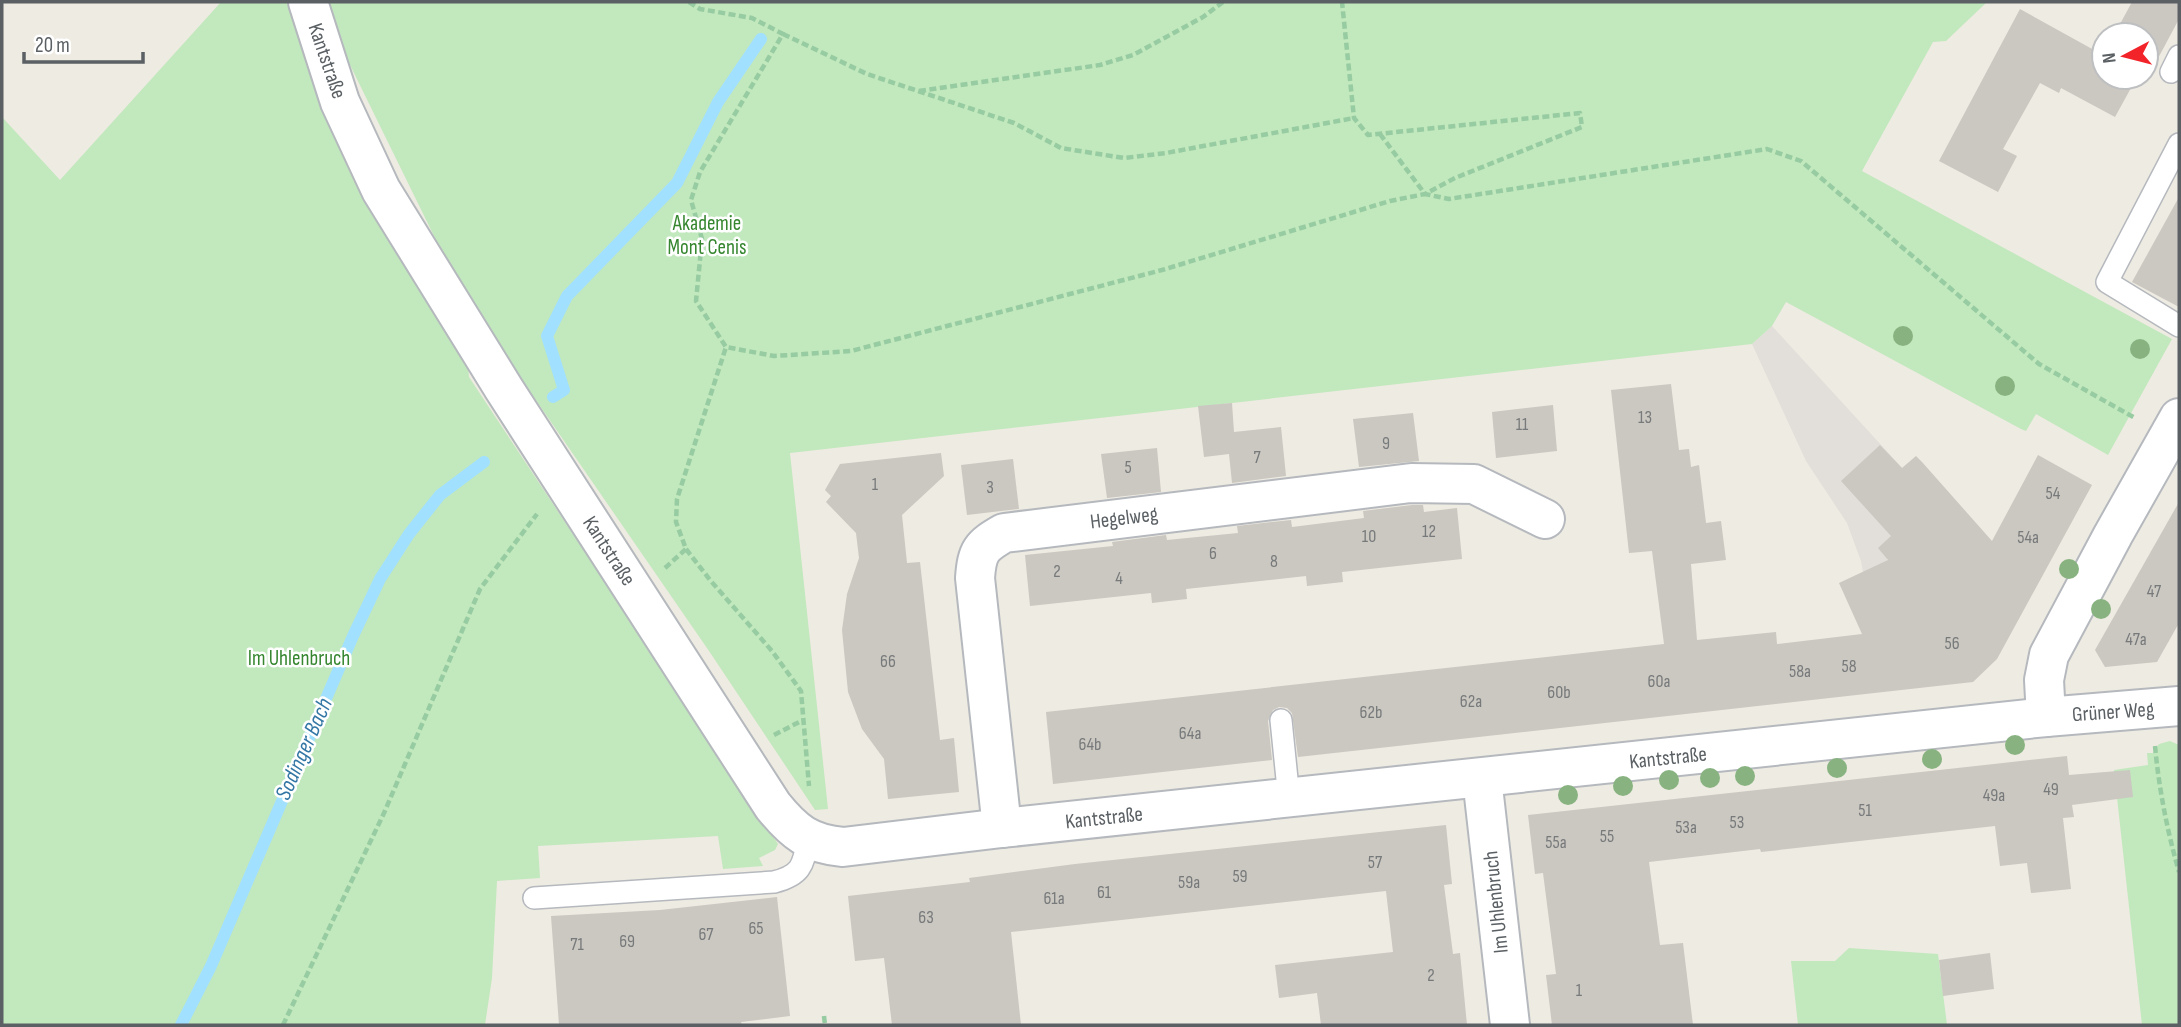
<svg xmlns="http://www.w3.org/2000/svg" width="2181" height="1027" viewBox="0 0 2181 1027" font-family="'Sofia Sans Condensed',sans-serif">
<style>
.industrial{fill:#e2deda}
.green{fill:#c2e8bd}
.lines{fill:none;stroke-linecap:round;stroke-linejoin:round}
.stream{stroke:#a2e0ff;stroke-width:12}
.building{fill:#cbc7c1}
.lane-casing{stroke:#b5b9be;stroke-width:24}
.street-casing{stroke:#b5b9be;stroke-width:42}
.path{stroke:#97cba1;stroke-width:4.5;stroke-dasharray:7 3.5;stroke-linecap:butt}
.lane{stroke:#fff;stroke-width:21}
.street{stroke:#fff;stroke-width:38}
.tree{fill:#88b380}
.labels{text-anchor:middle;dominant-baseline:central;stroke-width:5;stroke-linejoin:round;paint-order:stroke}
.number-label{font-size:18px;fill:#777a7b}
.street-label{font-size:21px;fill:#5b6064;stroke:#fff}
.park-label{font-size:21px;fill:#35862f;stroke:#fff}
.water-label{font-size:23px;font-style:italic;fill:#3477a5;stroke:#fff}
</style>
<rect width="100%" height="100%" fill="#eeebe2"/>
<polygon class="industrial" points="1772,326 1905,471 1887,559 1892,591 1867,594 1861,561 1847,523 1806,461 1752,344"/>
<g class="green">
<polygon points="221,2 298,2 468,366 469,377 778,844 775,850 759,858 763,866 723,869 718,836 538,846 540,878 497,881 492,978 485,1025 2,1025 2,117 60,180"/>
<polygon points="323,2 1987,2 1946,41 1933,42 1862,171 2172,339 2108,455 2036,414 2026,431 2021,429 1786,302 1772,326 1752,344 790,453 828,809 815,810 709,651 462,293 325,14"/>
<polygon points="2170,741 2179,745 2179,1025 2142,1025 2114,770 2148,765 2147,753 2153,753 2159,744"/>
<polygon points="1849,948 1938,954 1947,1025 1798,1025 1791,961 1835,961"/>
</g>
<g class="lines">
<g class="stream">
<polyline points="553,397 564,390 547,336 567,296 677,183 718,102 761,39"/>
<polyline points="181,1025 211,966 353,636 380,579 409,534 440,495 484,462"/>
</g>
</g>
<g class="building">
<polygon points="2132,2 2179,2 2179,19 2148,77 2146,76 2146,35 2114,35"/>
<polygon points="2020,9 2103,55 2104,53 2104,77 2137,77 2115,117 2061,88 2059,93 2040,83 2003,149 2017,156 1998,192 1939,161"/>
<polygon points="2179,197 2179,307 2132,282"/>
<polygon points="1671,384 1679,450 1689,449 1691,467 1699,465 1706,523 1721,521 1726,560 1691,564 1697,640 1776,632 1777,644 1862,634 1839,583 1888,560 1878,548 1891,536 1841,481 1880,445 1902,468 1916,456 1922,462 1992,541 2038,455 2092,485 1997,659 1973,682 1298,757 1292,713 1287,708 1279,707 1273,710 1268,721 1272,760 1053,784 1046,712 1664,644 1652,551 1629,553 1611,390"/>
<polygon points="1232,403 1234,432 1281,427 1286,476 1232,483 1229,454 1204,457 1198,406"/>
<polygon points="1553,405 1557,451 1496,458 1492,412"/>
<polygon points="1413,413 1419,461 1359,467 1353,419"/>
<polygon points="1157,448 1161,492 1107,498 1101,454"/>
<polygon points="941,453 944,476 902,515 907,563 920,562 940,740 954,738 959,792 888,799 884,759 862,729 848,692 842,630 847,594 859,558 856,533 826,502 831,496 825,490 840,464"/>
<polygon points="1013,459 1019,509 967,515 961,465"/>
<polygon points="2179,502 2179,623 2157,662 2105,667 2095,650"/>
<polygon points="1412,505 1423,505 1424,512 1457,508 1462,559 1342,572 1343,582 1307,586 1306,576 1186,589 1187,599 1169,601 1152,603 1151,593 1030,606 1025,555 1113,546 1112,542 1166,535 1167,540 1238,533 1237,526 1291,520 1292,527 1364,518 1363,511"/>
<polygon points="2067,756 2069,775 2130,770 2133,797 2072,805 2074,817 2063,818 2071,889 2031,893 2027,863 2000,866 1995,826 1761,852 1760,849 1649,862 1660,945 1683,943 1693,1025 1552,1025 1546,975 1556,974 1543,873 1535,874 1528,815"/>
<polygon points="1446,825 1452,884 1444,885 1453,954 1460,953 1467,1025 1321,1025 1317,993 1279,998 1275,965 1393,952 1386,891 1011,932 1021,1025 892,1025 884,958 855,961 848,896 970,882 969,878 1075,864"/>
<polygon points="777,897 790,1016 741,1022 742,1025 559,1025 551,916 660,910"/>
<polygon points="1990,953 1994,989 1943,996 1939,960"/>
</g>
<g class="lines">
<defs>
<g id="lane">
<polyline points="2171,72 2179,56"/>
<polyline points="2179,144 2107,282 2179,326"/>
<polyline points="1281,720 1289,799"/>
<path d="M534,898L774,882C802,875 803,865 808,840"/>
</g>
<g id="street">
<path d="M308,2L340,102L381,190L504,389L773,806C794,832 809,844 843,847L1002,828L2046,717L2179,706"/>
<polyline points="2046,717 2044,680 2049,655 2113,535 2179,418"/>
<polyline points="1482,778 1510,1025"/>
<path d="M1002,828L975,578C977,551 981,546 1004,533L1411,483L1474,484L1545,519"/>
</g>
</defs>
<use href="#lane" class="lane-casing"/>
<use href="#street" class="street-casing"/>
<g class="path">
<polyline points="689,2 700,9 752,18 783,34 700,172 691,200 702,239 696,301 726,347 774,356 851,351 1162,270 1390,201 1425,194 1455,178 1582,127 1580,113 1368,135 1354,118 1342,2"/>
<polyline points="783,34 867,74 1014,123 1061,148 1124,158 1166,153 1354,118"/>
<polyline points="919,91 1100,65 1133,55 1203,17 1223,2"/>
<polyline points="1380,134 1425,194 1449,199 1767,149 1801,161 2039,364 2135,418"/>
<polyline points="686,549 710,580 772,651 801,691 809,786"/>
<polyline points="665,568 686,549 676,522 677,499 726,347"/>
<polyline points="774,735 803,720"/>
<path d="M2155,746C2159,789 2167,830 2179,872"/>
<polyline points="824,1016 825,1025"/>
<polyline points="283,1025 384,813 480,589 537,514"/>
</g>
<use href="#lane" class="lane"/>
<use href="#street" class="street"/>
</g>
<g class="tree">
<circle cx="1903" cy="336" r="10"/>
<circle cx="2140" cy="349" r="10"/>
<circle cx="2005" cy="386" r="10"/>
<circle cx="2069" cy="569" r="10"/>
<circle cx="2101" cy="609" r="10"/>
<circle cx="2015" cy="745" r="10"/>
<circle cx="1932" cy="759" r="10"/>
<circle cx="1837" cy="768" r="10"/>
<circle cx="1745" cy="776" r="10"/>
<circle cx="1710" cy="778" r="10"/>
<circle cx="1669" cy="780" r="10"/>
<circle cx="1623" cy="786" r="10"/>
<circle cx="1568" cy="795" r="10"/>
</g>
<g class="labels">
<g class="number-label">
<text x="1645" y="417">13</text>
<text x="1522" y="424">11</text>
<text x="1386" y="443">9</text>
<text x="1257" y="457">7</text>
<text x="1128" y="467">5</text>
<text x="875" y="484">1</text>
<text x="990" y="487">3</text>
<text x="2053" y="493">54</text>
<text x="1429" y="531">12</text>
<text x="1369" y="536">10</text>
<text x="2028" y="537">54a</text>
<text x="1213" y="553">6</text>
<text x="1274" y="561">8</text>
<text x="1057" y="571">2</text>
<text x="1119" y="578">4</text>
<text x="2154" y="591">47</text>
<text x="2136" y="639">47a</text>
<text x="1952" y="643">56</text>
<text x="888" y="661">66</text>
<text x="1849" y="666">58</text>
<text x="1800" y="671">58a</text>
<text x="1659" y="681">60a</text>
<text x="1559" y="692">60b</text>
<text x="1471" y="701">62a</text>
<text x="1371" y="712">62b</text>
<text x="1190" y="733">64a</text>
<text x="1090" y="744">64b</text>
<text x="2051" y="789">49</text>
<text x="1994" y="795">49a</text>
<text x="1865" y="810">51</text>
<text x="1737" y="822">53</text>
<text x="1686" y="827">53a</text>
<text x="1607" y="836">55</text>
<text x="1556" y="842">55a</text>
<text x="1375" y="862">57</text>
<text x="1240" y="876">59</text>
<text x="1189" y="882">59a</text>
<text x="1104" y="892">61</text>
<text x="1054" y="898">61a</text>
<text x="926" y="917">63</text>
<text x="756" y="928">65</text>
<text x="706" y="934">67</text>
<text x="627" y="941">69</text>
<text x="577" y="944">71</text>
<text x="1431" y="975">2</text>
<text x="1579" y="990">1</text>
</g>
<g class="street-label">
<text transform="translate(327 61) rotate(71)">Kantstraße</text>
<text transform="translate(1124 518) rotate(-7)">Hegelweg</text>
<text transform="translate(609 551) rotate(57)">Kantstraße</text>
<text transform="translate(2113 712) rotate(-4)">Grüner Weg</text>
<text transform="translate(1668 758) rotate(-6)">Kantstraße</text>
<text transform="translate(1104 818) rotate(-6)">Kantstraße</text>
<text transform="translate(1496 902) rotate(-96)">Im Uhlenbruch</text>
</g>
<g class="park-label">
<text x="707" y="223">Akademie<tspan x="707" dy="24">Mont Cenis</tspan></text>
<text x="299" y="658">Im Uhlenbruch</text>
</g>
<g class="water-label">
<text transform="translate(304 749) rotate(-66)">Sodinger Bach</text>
</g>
</g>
<rect width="2181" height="1027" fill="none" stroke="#5b6064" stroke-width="7"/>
<g transform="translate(2125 56) rotate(263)"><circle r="33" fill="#ffffff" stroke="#bdbfc1" stroke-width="2"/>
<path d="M0-5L12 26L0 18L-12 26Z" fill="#f32429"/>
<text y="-10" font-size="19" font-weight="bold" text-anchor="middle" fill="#5b6064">N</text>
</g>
<path d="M24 52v10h119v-10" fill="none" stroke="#5b6064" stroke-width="3.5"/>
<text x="35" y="52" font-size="21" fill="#5b6064" stroke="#ffffff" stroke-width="5" paint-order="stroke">20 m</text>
</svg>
